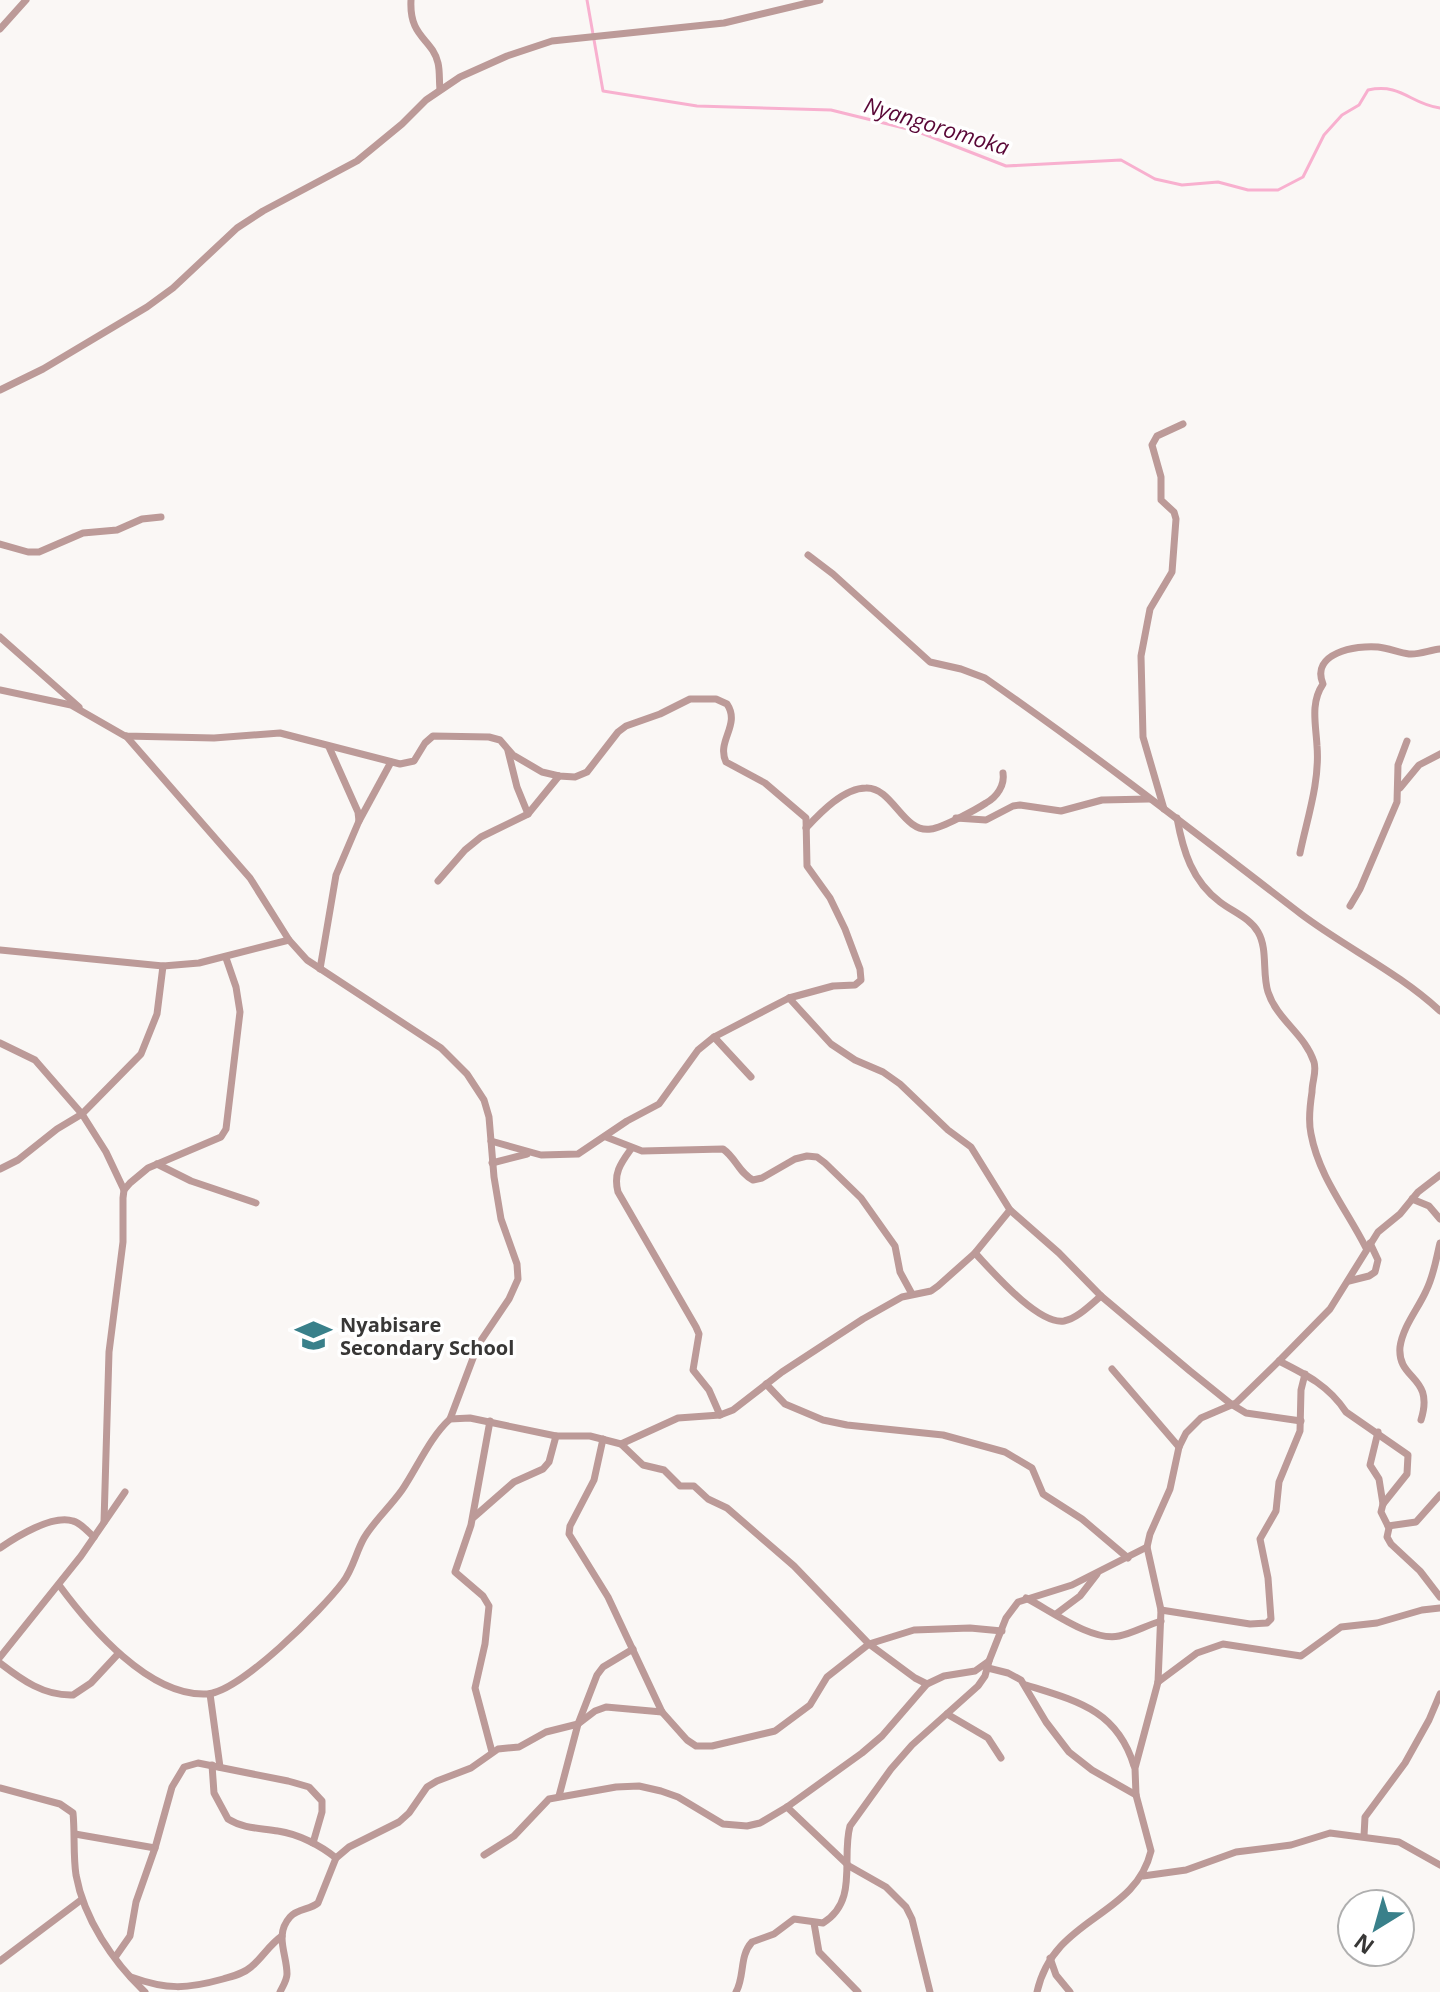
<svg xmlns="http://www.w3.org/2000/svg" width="1440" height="1992" viewBox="0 0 1440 1992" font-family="'Open Sans',sans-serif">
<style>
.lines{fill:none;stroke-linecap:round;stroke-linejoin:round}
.stream{stroke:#f8b0cf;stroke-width:3}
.minor{stroke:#bc9a98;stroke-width:7}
.labels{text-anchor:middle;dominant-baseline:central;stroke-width:7;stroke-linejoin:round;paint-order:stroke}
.poi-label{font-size:20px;font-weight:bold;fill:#383736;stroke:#fff;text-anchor:start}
.water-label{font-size:22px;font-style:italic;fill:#590636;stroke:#fff}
</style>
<rect width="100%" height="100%" fill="#faf7f5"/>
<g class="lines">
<path class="stream" d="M587,0L603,91L697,106L831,110L916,131L1006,166L1121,160L1155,179L1182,185L1218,182L1248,190H1278L1303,177L1324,135L1342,115L1359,105L1368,90C1402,83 1410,104 1440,108"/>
<g class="minor">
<path d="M411,0C409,38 432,38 438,63C440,71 439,81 440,89"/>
<polyline points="0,29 26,0"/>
<polyline points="0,390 43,369 147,307 173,288 237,228 263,211 357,161 402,124 426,100 460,77 507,56 552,41 724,23 820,0"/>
<polyline points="0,544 28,552 39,552 83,533 117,530 142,519 161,517"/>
<path d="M808,555L833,574L930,662L961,669L985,678C1093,753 1197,834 1301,914C1346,948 1398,972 1440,1011"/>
<polyline points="0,637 79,707"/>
<path d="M0,690L71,705L125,736L214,738L280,733L400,764L414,761L425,743L433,736L489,737L500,740L513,755L542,772L559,776L575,777L587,772L618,732L626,726L660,714L690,699H716L727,704C741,725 716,741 726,762L765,783L806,818L807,866L830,898L845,929L860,969L861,980L855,985L833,986L789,998L714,1037L698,1050L659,1104L627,1121L578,1154L541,1155L491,1141"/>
<polyline points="126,736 250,878 289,940 307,960 441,1048 467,1074 484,1100 489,1117 494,1177 501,1219 517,1264 518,1279 509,1299 478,1345 450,1419"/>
<polyline points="508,751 517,787 528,814"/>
<polyline points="1400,788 1419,765 1440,754"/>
<polyline points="1164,809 1143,737 1141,656 1150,609 1172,572 1176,519 1174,512 1161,500 1161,477 1152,445 1157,436 1183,424"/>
<polyline points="956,818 986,820 1013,806 1020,805 1061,811 1102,800 1149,799"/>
<path d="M1177,818C1183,851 1192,881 1220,902C1233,912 1250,918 1258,932C1268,949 1262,973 1268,992C1277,1020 1305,1034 1314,1062C1317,1072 1312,1081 1312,1092C1310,1105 1308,1121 1311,1134C1319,1177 1347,1210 1366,1248"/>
<polyline points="359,821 391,762"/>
<path d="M806,828C821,812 844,788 866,788C893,787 903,834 931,829C942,828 977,809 986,803C997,797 1005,785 1003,773"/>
<path d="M1300,853C1307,819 1320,782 1317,746C1316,725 1310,703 1323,684C1310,653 1356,645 1378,647C1389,648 1399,653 1409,654C1419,655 1430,650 1440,649"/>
<polyline points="438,881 465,850 481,837 528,814 559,776"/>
<polyline points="1350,906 1360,889 1397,802 1398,765 1407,741"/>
<polyline points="0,950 163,966 199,963 289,940"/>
<polyline points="320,969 336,875 359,821 358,812 329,747"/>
<polyline points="789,998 831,1044 855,1060 883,1072 900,1084 948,1130 971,1147 1010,1210 1059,1253 1101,1296 1190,1371 1231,1404 1246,1413 1301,1421"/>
<polyline points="714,1037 751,1077"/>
<polyline points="0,1043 35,1060 82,1114 106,1152 124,1190"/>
<path d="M606,1137L642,1151L723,1149C736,1158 739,1173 753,1180L762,1178L795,1159L807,1156L817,1157L825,1163L861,1198L895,1246L900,1272L912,1294"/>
<path d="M631,1149C621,1163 613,1173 618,1192L696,1327L699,1334L693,1370L709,1390L720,1415"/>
<polyline points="492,1163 527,1154"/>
<polyline points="157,1164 191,1181 256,1203"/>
<polyline points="0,1169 18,1160 57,1129 82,1114 141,1054 157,1014 163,966"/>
<polyline points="1412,1199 1429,1206 1440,1219"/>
<path d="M975,1253C992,1271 1038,1325 1064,1321C1078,1318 1090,1305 1101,1296"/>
<polyline points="1349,1281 1369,1276 1375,1272 1378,1260 1370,1243"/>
<path d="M1279,1361C1307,1375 1329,1386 1346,1412L1408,1455L1407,1474L1383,1504L1381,1512L1389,1528L1387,1537L1391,1544L1420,1571L1440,1597"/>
<polyline points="1112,1369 1179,1447"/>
<polyline points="766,1384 785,1404 823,1420 847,1425 943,1435 1005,1452 1032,1468 1043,1494 1082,1519 1128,1558"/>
<path d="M1421,1420C1435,1375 1397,1381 1400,1347C1403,1326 1418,1309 1426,1291C1434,1275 1436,1259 1440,1243"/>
<polyline points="490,1421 471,1525 455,1572 483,1596 489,1606 485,1644 475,1688 492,1752"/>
<polyline points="1378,1432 1370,1465 1379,1479 1383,1504"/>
<polyline points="603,1439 594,1480 570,1526 569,1534 608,1597 662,1712 687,1740 696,1746 712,1746 775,1731 810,1705 827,1677 869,1644 914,1630 970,1628 1002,1631"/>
<polyline points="621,1444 643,1465 664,1470 680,1486 694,1486 708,1499 727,1508 794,1566 869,1644 915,1678 927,1684"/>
<polyline points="474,1517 514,1482 543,1469 549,1462 556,1436"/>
<polyline points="104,1522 109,1352 123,1242 123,1198 124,1190 130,1183 148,1168 221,1137 226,1129 240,1012 236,987 226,958"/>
<polyline points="1388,1526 1416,1522 1440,1495"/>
<path d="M0,1548C16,1537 53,1514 73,1521C81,1523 88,1532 94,1537"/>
<path d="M59,1585C90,1627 149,1697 207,1694C240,1692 322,1610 343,1582C353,1569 356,1552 364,1538C374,1521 390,1507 402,1490C417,1468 430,1437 450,1419L470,1418L556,1436H590L621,1444L678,1418L720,1415L733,1410L782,1372L863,1319L902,1297L931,1291L938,1286L975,1253L1010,1210"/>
<path d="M1026,1598C1050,1610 1092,1642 1119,1636C1133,1633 1147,1625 1161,1621"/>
<polyline points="1161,1610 1250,1624 1267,1623 1271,1619 1268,1578 1260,1539 1276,1511 1279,1482 1300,1431 1301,1390 1305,1374"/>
<polyline points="1056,1614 1080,1596 1097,1574"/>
<polyline points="0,1657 81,1556 125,1492"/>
<path d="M0,1663C22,1680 44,1696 73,1695L91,1683L118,1654"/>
<polyline points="988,1668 1008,1673 1021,1680 1046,1722 1069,1752 1092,1770 1136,1795"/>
<polyline points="1158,1682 1197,1653 1223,1644 1301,1656 1341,1627 1377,1623 1422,1610 1440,1608"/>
<path d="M1026,1685C1077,1701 1117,1710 1134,1766"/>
<polyline points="210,1694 220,1767"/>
<polyline points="947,1714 988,1738 1001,1758"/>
<path d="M212,1765L214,1793L228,1819C244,1829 261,1828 278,1831C298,1834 320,1845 336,1858"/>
<path d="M0,1788L60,1804L73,1813C75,1834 73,1855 76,1875C84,1919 113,1962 145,1992"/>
<polyline points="559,1796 578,1724 597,1675 603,1667 633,1649"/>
<polyline points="787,1807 849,1866 886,1887 906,1907 912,1919 930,1992"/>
<polyline points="75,1834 155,1848"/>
<polyline points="1364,1836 1365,1817 1405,1763 1429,1720 1440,1694"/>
<polyline points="484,1855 514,1836 549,1799 616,1787 639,1786 661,1791 678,1797 723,1824 747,1826 760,1823 787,1807 862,1753 882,1736 927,1684 944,1676 975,1671 989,1661 1006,1618 1018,1602 1072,1585 1147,1547"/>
<polyline points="1143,1876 1186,1870 1236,1852 1291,1845 1330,1833 1399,1842 1440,1865"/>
<polyline points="814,1923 819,1952 858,1992"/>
<polyline points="116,1956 130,1936 136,1902 155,1848 172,1787 184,1767 198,1763 288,1781 309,1787 322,1801 322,1812 313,1843"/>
<polyline points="1050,1958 1056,1975 1070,1992"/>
<polyline points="0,1961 81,1900"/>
<path d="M131,1977C167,1990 187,1989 223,1979C233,1976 243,1974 251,1967C263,1957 269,1945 282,1936"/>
<path d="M280,1992C283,1986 287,1980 287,1974C287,1954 274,1935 290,1917C298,1908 310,1910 318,1903L336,1858L349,1847L399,1822L409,1813L427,1787L437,1781L471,1768L498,1749L519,1747L546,1732L578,1724L595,1711L606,1707L662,1712"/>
<path d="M736,1992C745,1976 739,1956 752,1942L774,1934L794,1919L823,1923C859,1901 841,1858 850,1826L891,1769L912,1745L978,1686L985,1676L989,1661"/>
<path d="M1037,1992C1054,1916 1135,1918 1151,1851L1136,1795L1135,1768L1158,1682L1161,1610L1147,1547L1150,1534L1170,1489L1179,1447L1186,1433L1201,1418L1236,1403L1279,1361L1330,1309L1378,1232L1400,1214L1418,1192L1440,1175"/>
</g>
</g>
<defs>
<symbol id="school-bare" viewBox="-9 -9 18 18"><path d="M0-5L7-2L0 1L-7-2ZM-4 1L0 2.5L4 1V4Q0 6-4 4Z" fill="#39808a" stroke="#fff" stroke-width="2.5" paint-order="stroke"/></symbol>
</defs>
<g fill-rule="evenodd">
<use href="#school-bare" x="288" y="1310" width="51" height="51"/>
</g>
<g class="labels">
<g class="poi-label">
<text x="340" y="1324">Nyabisare<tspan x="340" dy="23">Secondary School</tspan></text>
</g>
<g class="water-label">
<text transform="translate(937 125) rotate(17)">Nyangoromoka</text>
</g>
</g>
<g transform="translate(1376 1928) rotate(217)"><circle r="38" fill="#ffffff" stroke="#afafaf" stroke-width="2"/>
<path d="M0-6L14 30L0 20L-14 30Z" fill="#39808a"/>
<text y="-12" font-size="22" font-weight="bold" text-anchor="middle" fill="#383736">N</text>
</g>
</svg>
